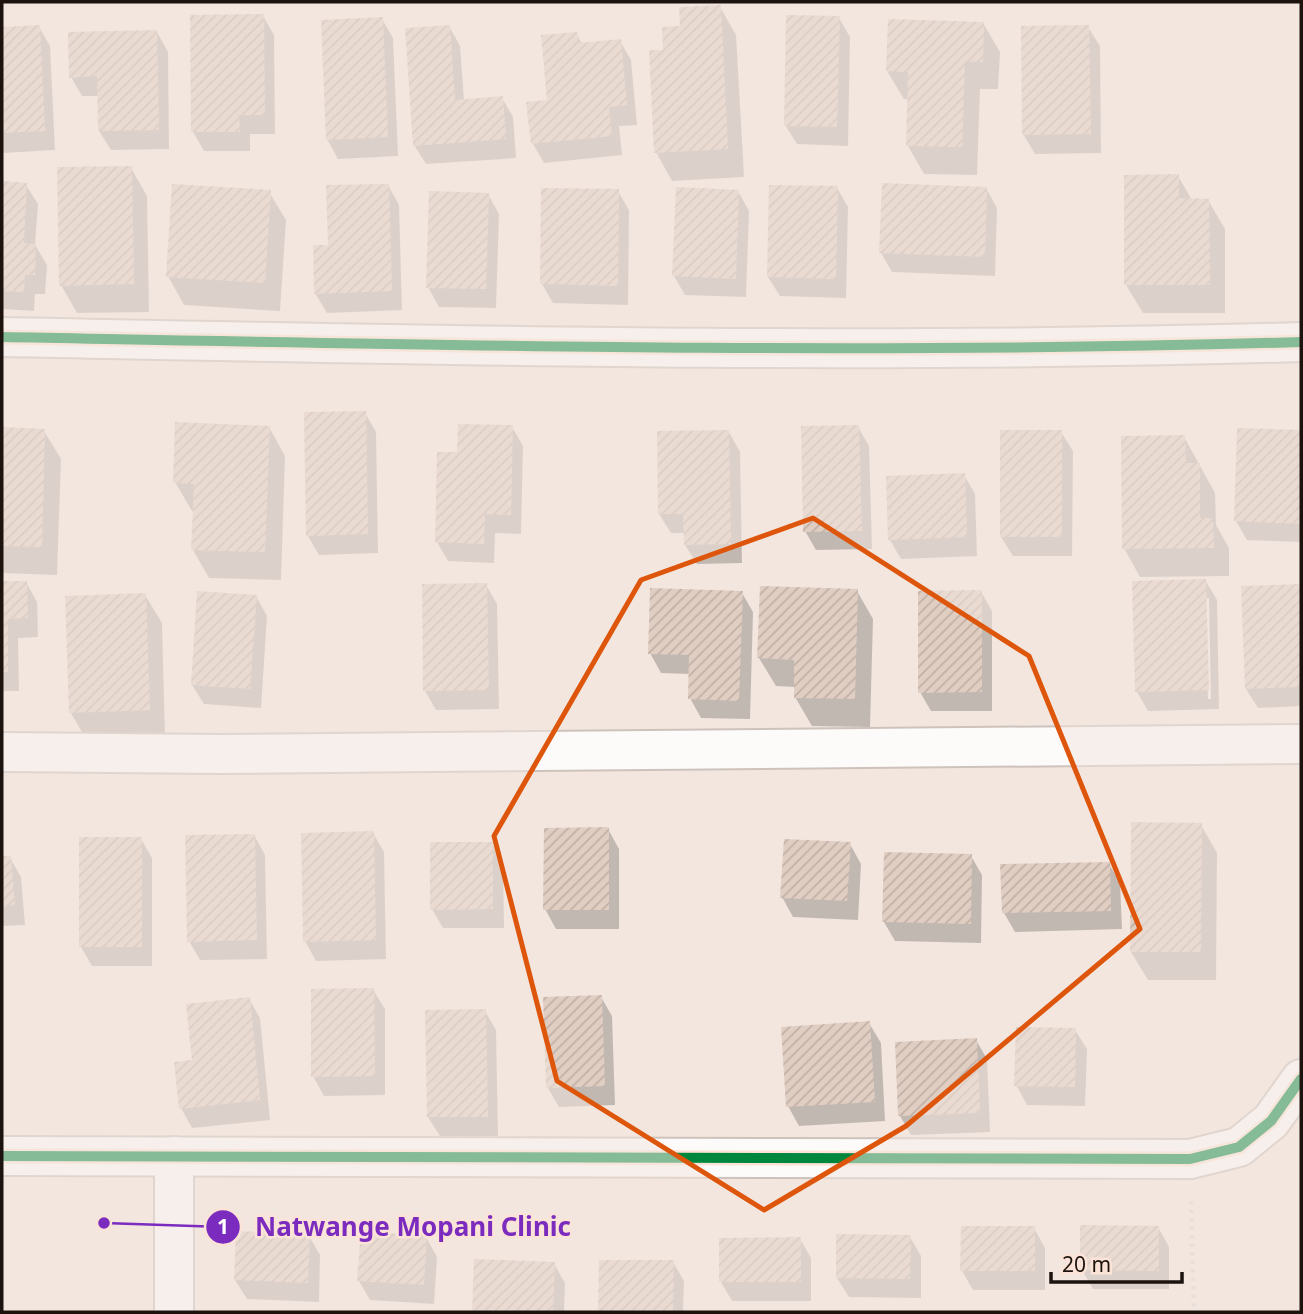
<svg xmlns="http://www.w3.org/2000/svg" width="1303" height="1314" viewBox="0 0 1303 1314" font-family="'Noto Sans',sans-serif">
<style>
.shadow{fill:#0003;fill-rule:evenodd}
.building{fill:url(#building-hatch)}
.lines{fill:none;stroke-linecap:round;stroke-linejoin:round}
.minor-casing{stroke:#cdc2bc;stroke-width:42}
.path{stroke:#dbd8d6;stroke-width:4.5;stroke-dasharray:3.5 5;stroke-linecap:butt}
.minor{stroke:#fdfbfa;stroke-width:38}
.cycleway-casing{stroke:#fbe4d7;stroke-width:15}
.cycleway{stroke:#00873e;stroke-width:10}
.marked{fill:none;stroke:#de560c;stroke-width:5;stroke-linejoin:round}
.leader{fill:none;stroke:#7b2cbf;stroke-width:2.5}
.callout-dot{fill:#7b2cbf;stroke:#fbe4d7;stroke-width:2.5}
.mark-label{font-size:21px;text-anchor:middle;font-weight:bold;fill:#fff}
.callout-label{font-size:26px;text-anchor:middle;font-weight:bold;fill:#7b2cbf;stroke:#fbe4d7;stroke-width:5;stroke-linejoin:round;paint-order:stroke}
</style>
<defs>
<pattern id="building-hatch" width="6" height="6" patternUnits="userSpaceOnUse" patternTransform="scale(1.75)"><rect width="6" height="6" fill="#e1cec3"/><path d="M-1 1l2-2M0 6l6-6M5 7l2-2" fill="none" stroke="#c1b0a6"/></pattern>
</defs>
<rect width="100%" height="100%" fill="#f3e6df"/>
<g class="shadow">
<polygon points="720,7 736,35 744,177 672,181 656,152 665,52 681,28"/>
<polygon points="263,16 274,35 275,134 250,134 250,151 204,151 193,132"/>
<polygon points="839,18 850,37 848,146 797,144 785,125"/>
<polygon points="382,19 393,38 398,156 338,159 327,139"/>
<polygon points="983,23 1000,52 998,89 980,89 977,175 924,174 908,146 909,99 904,99 887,71"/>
<polygon points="449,26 460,46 464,101 502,98 513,117 516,158 426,164 414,145"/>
<polygon points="39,27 50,46 55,150 2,153 2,29"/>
<polygon points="1088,27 1100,46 1101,153 1035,154 1023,134"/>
<polygon points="157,32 168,52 169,149 111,150 99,131 99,96 82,96 71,77"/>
<polygon points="576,33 582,44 620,41 631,60 637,125 619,126 622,155 544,163 533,144"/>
<polygon points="131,168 147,196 149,312 77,313 61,285"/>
<polygon points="1178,176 1192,200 1208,200 1225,229 1225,313 1143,313 1126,285"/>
<polygon points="2,183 26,185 38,204 35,245 47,265 45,294 35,294 34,311 2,309"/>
<polygon points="388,185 399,205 402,310 327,313 315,293"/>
<polygon points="837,188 848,207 846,298 780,296 768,277"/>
<polygon points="986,188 997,208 995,276 892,272 881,253"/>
<polygon points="618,191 629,210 628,305 553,303 542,284"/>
<polygon points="738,191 749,211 746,297 685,295 674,276"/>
<polygon points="269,192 286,220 280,311 184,305 168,276"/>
<polygon points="488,194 499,214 496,308 439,307 428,287"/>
<polygon points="365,413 376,432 378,553 319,555 308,536"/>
<polygon points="269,427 285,456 281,580 209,578 193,550 194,511 192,511 175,482"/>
<polygon points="512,427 523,446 521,534 495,533 494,563 448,561 437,542 459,454"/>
<polygon points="858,427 869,446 872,549 816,550 805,531"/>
<polygon points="2,429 44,431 61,459 57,575 2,573"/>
<polygon points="1239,430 1301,431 1301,542 1247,540 1236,521"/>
<polygon points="729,432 740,452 742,563 697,564 685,545 685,533 671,533 659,514"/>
<polygon points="1061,432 1073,451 1072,556 1013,556 1001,537"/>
<polygon points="1184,437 1215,493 1216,525 1229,548 1229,576 1140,577 1124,548"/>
<polygon points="964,475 975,494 977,556 901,559 890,540"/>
<path d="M1205,580L1217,600L1219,709L1148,711L1137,692ZM1205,598H1209L1211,699H1208Z"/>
<polygon points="26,582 37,602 38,637 18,638 19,691 2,691 2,583"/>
<polygon points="486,585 497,604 499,709 436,710 425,691"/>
<polygon points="1301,586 1301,706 1258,708 1246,689 1243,588"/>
<polygon points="857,591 873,619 870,727 812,726 795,697 796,687 776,686 759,658"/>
<polygon points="981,592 992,611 992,711 931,711 920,692"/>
<polygon points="742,593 753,612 750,719 701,718 690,698 690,674 661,673 650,653"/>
<polygon points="145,595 162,623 165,738 87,741 71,713"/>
<polygon points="256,596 267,616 261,708 204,704 192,685"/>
<polygon points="1201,825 1217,853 1216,980 1148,980 1131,952"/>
<polygon points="608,829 619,849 619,929 556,929 545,909"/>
<polygon points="373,833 384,852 386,959 316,961 305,941"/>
<polygon points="254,835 265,855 267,959 200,960 189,941"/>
<polygon points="141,839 152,858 152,966 92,966 81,947"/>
<polygon points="492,843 503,863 504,928 443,928 432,909"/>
<polygon points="850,844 861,864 858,920 793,917 782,897"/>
<polygon points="971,856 982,875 981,943 895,941 884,922"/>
<polygon points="2,858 10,858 21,877 25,925 2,926"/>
<polygon points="1109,864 1120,883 1122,929 1015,932 1004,913"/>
<polygon points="373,990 385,1009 385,1095 324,1096 313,1076"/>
<polygon points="601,997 612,1016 615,1105 559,1107 548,1088"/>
<polygon points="249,999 260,1018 270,1120 192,1128 181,1108 194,1062"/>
<polygon points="485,1011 496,1030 498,1136 440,1136 428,1117 427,1012"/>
<polygon points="869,1023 881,1043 885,1121 799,1126 788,1106"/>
<polygon points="1075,1030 1087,1049 1085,1106 1027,1105 1016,1085"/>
<polygon points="976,1040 987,1059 990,1132 911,1135 900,1116"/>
<polygon points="1082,1227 1158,1227 1169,1247 1169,1289 1093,1289 1082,1270"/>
<polygon points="1034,1228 1045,1248 1045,1290 973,1290 962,1271"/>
<polygon points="309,1236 320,1255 319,1302 247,1299 235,1280"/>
<polygon points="426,1237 437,1257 434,1304 370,1300 359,1281"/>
<polygon points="910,1237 921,1256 921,1298 849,1297 837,1278"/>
<polygon points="721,1239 800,1239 811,1258 811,1301 732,1301 721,1282"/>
<polygon points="673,1262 684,1281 683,1312 601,1312 600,1310"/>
<polygon points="554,1264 565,1283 564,1312 474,1312"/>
</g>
<g class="building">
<polygon points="721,5 728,149 654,153 649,50 663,50 662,27 680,26 679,7"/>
<polygon points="264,14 265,115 239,115 240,132 191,132 190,15"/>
<polygon points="786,15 840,16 837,127 784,126"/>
<polygon points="383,17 388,137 326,140 321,20"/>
<polygon points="888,19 984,22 983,62 965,61 962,147 906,146 908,72 886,71"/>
<polygon points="40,25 45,131 2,133 2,27"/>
<polygon points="450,25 455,100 503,96 506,139 413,146 405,28"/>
<polygon points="1089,25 1091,134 1022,135 1021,26"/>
<polygon points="157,30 159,130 98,131 97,76 69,78 68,32"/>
<polygon points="577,32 578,43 621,39 627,105 609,107 612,136 531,144 526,102 547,100 541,35"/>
<polygon points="132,166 134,284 59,286 57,167"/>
<polygon points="1179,174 1179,198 1209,199 1210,285 1124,285 1124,175"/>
<polygon points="2,181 27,183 24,243 36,244 35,275 25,275 24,292 2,291"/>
<polygon points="882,183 987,187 985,257 879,253"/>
<polygon points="172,184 271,190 265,283 166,277"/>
<polygon points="389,184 392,291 314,294 313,245 328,245 326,185"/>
<polygon points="769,185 838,186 836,279 767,277"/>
<polygon points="676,187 739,190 736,279 672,276"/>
<polygon points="541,188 619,189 618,286 540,284"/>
<polygon points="429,191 489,193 486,289 426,288"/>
<polygon points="366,411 368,534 306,536 304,412"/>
<polygon points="175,422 270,426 265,552 191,550 194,484 173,483"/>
<polygon points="458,424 513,425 511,515 485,514 484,544 435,542 437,452 457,452"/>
<polygon points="859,425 862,531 803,532 801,426"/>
<polygon points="2,427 45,429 42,547 2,546"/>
<polygon points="1237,428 1301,430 1301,524 1234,521"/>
<polygon points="729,430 731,544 684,545 683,514 658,514 657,431"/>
<rect x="1000" y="430" width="62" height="107"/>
<polygon points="1185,435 1186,463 1200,463 1200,518 1213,518 1214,548 1122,549 1121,436"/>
<polygon points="965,473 967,537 888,540 886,476"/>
<polygon points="1206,579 1209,690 1135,692 1132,581"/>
<polygon points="2,581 27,581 28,618 8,619 8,672 2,672"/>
<polygon points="487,583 489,690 423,691 422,584"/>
<polygon points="1301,584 1301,687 1245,689 1241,586"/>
<polygon points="760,586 858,589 855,699 794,698 794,660 757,658"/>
<polygon points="650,588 743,591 739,701 688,699 689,655 648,654"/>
<polygon points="982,590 982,692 918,693 918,591"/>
<polygon points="197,591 257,595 250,689 191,685"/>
<polygon points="146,593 150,710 69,713 65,596"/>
<polygon points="1131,822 1202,823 1201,952 1130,952"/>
<polygon points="609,827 609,910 543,910 544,828"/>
<polygon points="374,831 376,940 303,942 301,833"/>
<polygon points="255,834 257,940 187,942 185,835"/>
<rect x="79" y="837" width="63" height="110"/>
<polygon points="784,839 851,842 847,901 780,898"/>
<polygon points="430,842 493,842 493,909 430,910"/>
<polygon points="884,852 972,854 971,924 882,922"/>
<polygon points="2,856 11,856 15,905 2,907"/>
<polygon points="1110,862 1111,911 1002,913 1000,864"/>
<polygon points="374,988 375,1076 311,1077 311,989"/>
<polygon points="602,995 605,1086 546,1088 543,997"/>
<polygon points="250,997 260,1100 179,1109 174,1062 192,1060 186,1004"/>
<polygon points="486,1009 488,1117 427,1117 425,1010"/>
<polygon points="870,1021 875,1102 786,1107 781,1027"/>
<polygon points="1016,1027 1076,1028 1075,1087 1014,1086"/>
<polygon points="977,1038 980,1113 898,1116 895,1042"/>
<polygon points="1080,1225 1159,1226 1159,1271 1080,1270"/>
<polygon points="961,1226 1035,1226 1035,1271 960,1271"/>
<polygon points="236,1231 310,1234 308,1283 234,1280"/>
<polygon points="361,1231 427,1236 424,1285 357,1281"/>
<polygon points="836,1234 911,1235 910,1279 836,1278"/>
<polygon points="801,1237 801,1282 719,1282 719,1238"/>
<polygon points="474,1259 555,1262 553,1312 472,1312"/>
<polygon points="599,1260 674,1260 673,1312 598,1311"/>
</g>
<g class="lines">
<defs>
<g id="minor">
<path d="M2,337C435,345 868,355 1301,342"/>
<polyline points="2,752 220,754 1301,744"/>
<polyline points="2,1156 1190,1159 1239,1147 1271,1121 1301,1079"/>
<polyline points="174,1156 174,1312"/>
</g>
</defs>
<use href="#minor" class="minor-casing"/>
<polyline class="path" points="1191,1201 1194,1312"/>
<use href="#minor" class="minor"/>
<defs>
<g id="cycleway">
<path d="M2,337C435,345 868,355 1301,342"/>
<polyline points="2,1156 1190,1159 1239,1147 1271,1121 1301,1079"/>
</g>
</defs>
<use href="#cycleway" class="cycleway-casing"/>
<use href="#cycleway" class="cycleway"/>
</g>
<path d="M0 0H1303V1314H0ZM813,518L1029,656L1140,929L906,1126L764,1210L557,1081L494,836L641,580Z" fill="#f3e6df" fill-opacity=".55" fill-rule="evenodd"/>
<path class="marked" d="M813,518L1029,656L1140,929L906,1126L764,1210L557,1081L494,836L641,580Z"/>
<path class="leader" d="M104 1223L223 1227"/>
<g class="callout-dot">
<circle cx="104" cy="1223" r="7"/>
<circle cx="223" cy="1227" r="18"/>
</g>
<g class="mark-label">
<text x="223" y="1234">1</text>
</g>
<g class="callout-label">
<text x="413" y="1236">Natwange Mopani Clinic</text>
</g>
<rect width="1303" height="1314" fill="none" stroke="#1d130e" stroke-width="7"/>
<path d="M1051 1272v10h131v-10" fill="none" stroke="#1d130e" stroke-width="3.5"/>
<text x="1062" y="1272" font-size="21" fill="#1d130e" stroke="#fbe4d7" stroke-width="5" paint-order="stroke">20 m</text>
</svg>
